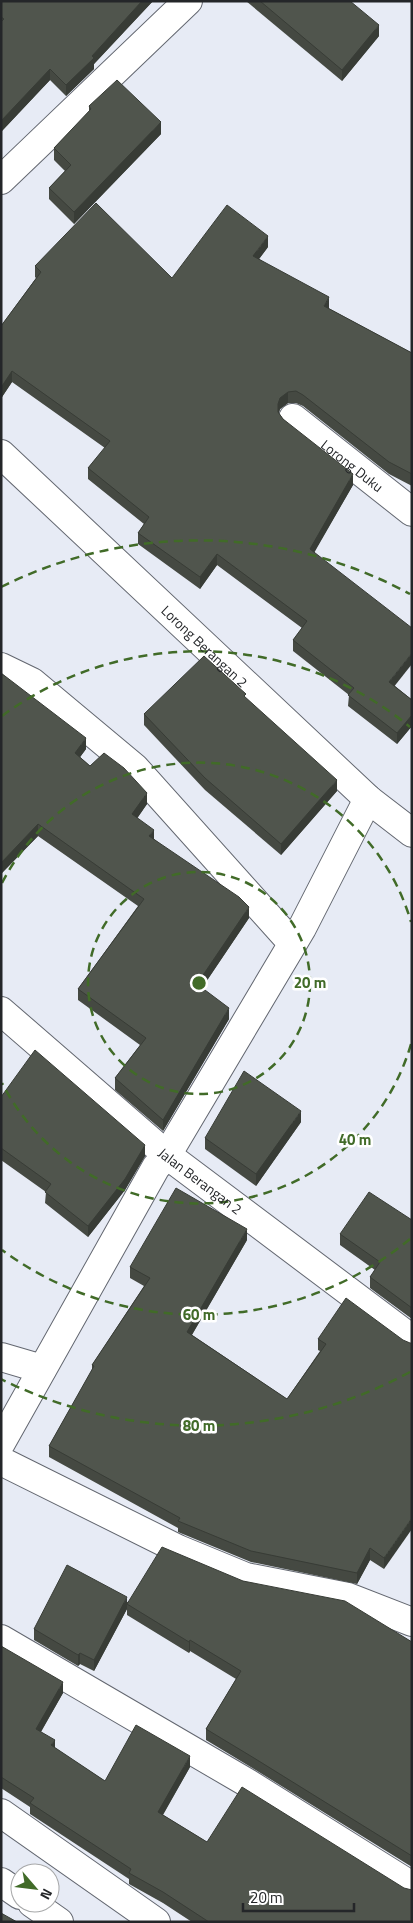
<svg xmlns="http://www.w3.org/2000/svg" width="413" height="1923" viewBox="0 0 413 1923" font-family="'Titillium Web',sans-serif">
<style>
.lines{fill:none;stroke-linecap:round;stroke-linejoin:round}
.street-casing{stroke:#636770;stroke-width:30}
.street{stroke:#fff;stroke-width:28}
.wall{fill:#454942}
.shaded-wall{fill:#383c36}
.building{fill:#50554d;stroke:#383c36}
.ring{fill:none;stroke:#416b28;stroke-width:2.5;stroke-dasharray:9 6}
.labels{text-anchor:middle;dominant-baseline:central;stroke-width:5;stroke-linejoin:round;paint-order:stroke}
.street-label{font-size:14px;fill:#242629;stroke:#fff}
.centre{fill:#416b28;stroke:#fff;stroke-width:2.5}
.ring-label{font-size:15px;text-anchor:middle;font-weight:bold;fill:#416b28;stroke:#fff;stroke-width:5;stroke-linejoin:round;paint-order:stroke}
</style>
<rect width="100%" height="100%" fill="#e7ebf5"/>
<g class="lines">
<defs>
<g id="street">
<polyline points="1,180 188,1"/>
<path id="s1" d="M293,418L412,512"/>
<path id="s2" d="M1,454L368,799L412,833"/>
<polyline points="1,667 32,682 135,768 292,943"/>
<path id="s3" d="M1,1011L167,1155L412,1339"/>
<polyline points="1,1357 42,1369"/>
<polyline points="1,1443 156,1167 167,1155 302,928 368,799"/>
<polyline points="1,1461 178,1549 246,1577 348,1597 412,1622"/>
<polyline points="1,1639 246,1782 412,1886"/>
<polyline points="1,1813 156,1922"/>
<polyline points="1,1882 20,1895"/>
<polyline points="32,1903 59,1922"/>
</g>
</defs>
<use href="#street" class="street-casing"/>
<use href="#street" class="street"/>
</g>
<g class="wall">
<polygon points="1,1 153,1 94,64 94,69 66,96 50,80 1,132"/>
<polygon points="246,1 350,1 379,36 342,81"/>
<polygon points="89,106 161,134 74,224 49,199 49,188 65,171 54,160 54,148 89,112"/>
<polygon points="268,247 259,259 328,308 412,353 412,486 389,474 303,406 296,403 288,403 280,409 279,413 283,419 353,485 314,552 395,686 412,700 412,726 397,744 348,706 349,695 293,651 293,640 302,628 217,565 200,589 138,544 138,533 144,524 88,479 88,468 105,448 12,382 2,397 1,396 1,326 36,278 35,277 35,266 172,278"/>
<polygon points="1,673 86,749 80,757 90,766 147,804 137,818 154,839 249,918 202,988 229,1019 163,1131 115,1090 115,1078 140,1045 78,1000 78,989 138,906 38,836 1,874"/>
<polygon points="144,714 337,791 281,855 205,790 144,725"/>
<polygon points="1,1097 145,1156 125,1190 88,1237 45,1203 46,1192 1,1160"/>
<polygon points="301,1122 256,1186 205,1149 205,1138"/>
<polygon points="412,1220 412,1319 370,1288 370,1277 375,1270 340,1245 340,1234"/>
<polygon points="247,1240 192,1335 287,1399 320,1351 318,1350 318,1339 403,1340 384,1569 370,1560 357,1584 251,1562 178,1532 178,1528 49,1457 49,1446 92,1370 92,1365 144,1286 130,1278 130,1267"/>
<polygon points="243,1581 412,1642 412,1867 254,1769 206,1740 206,1729 236,1679 190,1651 189,1653 127,1615 127,1609 94,1671 80,1664 78,1666 34,1640 34,1629 127,1602"/>
<polygon points="1,1646 63,1693 41,1732 55,1748 105,1781 190,1767 163,1815 207,1842 412,1922 192,1922 163,1903 129,1884 129,1879 30,1814 30,1807 1,1788"/>
</g>
<g class="shaded-wall">
<polygon points="142,1 153,1 94,64 94,69 66,96 66,85"/>
<polygon points="379,25 379,36 342,81 342,70"/>
<polygon points="50,69 50,80 1,132 1,121"/>
<polygon points="161,122 161,134 74,224 74,212"/>
<polygon points="268,236 268,247 253,267 253,256"/>
<polygon points="329,297 329,308 324,317 324,306"/>
<polygon points="12,371 12,382 2,397 2,386"/>
<polygon points="288,392 288,403 280,409 278,415 278,404 280,398"/>
<polygon points="353,474 353,485 310,560 310,549"/>
<polygon points="217,554 217,565 200,589 200,577"/>
<polygon points="412,653 412,664 389,693 389,682"/>
<polygon points="412,715 412,726 397,744 397,733"/>
<polygon points="86,738 86,749 75,764 75,753"/>
<polygon points="337,780 337,791 281,855 281,844"/>
<polygon points="147,793 147,804 132,826 132,814"/>
<polygon points="38,824 38,836 1,874 1,863"/>
<polygon points="154,830 154,841 149,836"/>
<polygon points="249,907 249,918 197,995 197,984"/>
<polygon points="229,1008 229,1019 163,1131 163,1120"/>
<polygon points="301,1111 301,1122 256,1186 256,1174"/>
<polygon points="145,1145 145,1156 125,1190 88,1237 88,1226"/>
<polygon points="247,1229 247,1240 187,1343 187,1332"/>
<polygon points="412,1518 412,1529 384,1569 384,1558"/>
<polygon points="370,1548 370,1560 357,1584 357,1573"/>
<polygon points="127,1597 127,1609 94,1671 94,1660"/>
<polygon points="190,1640 190,1651 189,1653 189,1642"/>
<polygon points="80,1653 80,1664 78,1666 78,1655"/>
<polygon points="63,1682 63,1693 36,1740 36,1729"/>
<polygon points="55,1740 55,1751 51,1745"/>
<polygon points="190,1756 190,1767 158,1823 158,1812"/>
</g>
<g class="building">
<polygon points="1,1 142,1 92,56 94,58 66,85 50,69 1,121 1,22 4,19 1,17"/>
<polygon points="260,1 350,1 379,25 342,70"/>
<polygon points="117,80 161,122 74,212 49,188 71,165 54,148 91,109 89,106"/>
<polygon points="96,203 172,278 227,205 268,236 253,256 329,297 324,306 412,353 412,474 389,462 303,395 296,391 288,392 280,398 278,404 278,412 283,419 353,474 310,549 412,628 412,653 389,682 412,700 412,715 397,733 348,695 354,688 293,640 307,621 217,554 200,577 138,533 149,517 88,468 110,441 12,371 2,386 1,385 1,326 41,272 35,266"/>
<polygon points="204,656 246,694 244,696 337,780 281,844 205,778 144,714"/>
<polygon points="1,673 86,738 75,753 90,766 104,753 124,768 147,793 132,814 154,830 149,836 239,897 249,907 197,984 229,1008 163,1120 115,1078 146,1038 78,989 144,899 38,824 1,863"/>
<polygon points="35,1050 145,1145 125,1179 88,1226 45,1192 51,1184 1,1148 1,1097"/>
<polygon points="244,1071 301,1111 256,1174 205,1138"/>
<polygon points="176,1188 247,1229 187,1332 287,1399 326,1344 318,1339 346,1298 403,1340 410,1343 412,1343 412,1518 384,1558 370,1548 357,1573 251,1551 178,1521 180,1518 49,1446 94,1366 92,1365 150,1278 130,1267"/>
<polygon points="369,1192 412,1220 412,1308 370,1277 380,1262 340,1234"/>
<polygon points="162,1547 243,1581 345,1601 412,1642 412,1856 254,1758 206,1729 241,1671 190,1640 189,1642 127,1604"/>
<polygon points="67,1565 127,1597 94,1660 80,1653 78,1655 34,1629"/>
<polygon points="1,1646 63,1682 36,1729 55,1740 51,1745 105,1781 136,1725 190,1756 158,1812 207,1842 242,1787 404,1888 412,1890 412,1922 209,1922 163,1892 129,1873 131,1869 30,1803 34,1798 1,1777"/>
<polygon points="1,1913 17,1922 1,1922"/>
</g>
<g class="ring">
<circle cx="199" cy="983" r="111"/>
<path d="M411 1044A221 221 0 0 1 2 1083M2 883A221 221 0 0 1 411 922"/>
<path d="M410 1239A332 332 0 0 1 2 1250M2 716A332 332 0 0 1 410 727"/>
<path d="M410 1372A443 443 0 0 1 1 1379M1 587A443 443 0 0 1 410 594"/>
</g>
<g class="labels">
<g class="street-label">
<text stroke="none"><textPath href="#s1" startOffset="76">Lorong Duku</textPath></text>
<text stroke="none"><textPath href="#s2" startOffset="280">Lorong Berangan 2</textPath></text>
<text stroke="none"><textPath href="#s3" startOffset="262">Jalan Berangan 2</textPath></text>
</g>
</g>
<circle cx="199" cy="983" r="8" class="centre"/>
<g class="ring-label">
<text x="310" y="988">20 m</text>
<text x="355" y="1145">40 m</text>
<text x="199" y="1320">60 m</text>
<text x="199" y="1431">80 m</text>
</g>
<rect width="413" height="1923" fill="none" stroke="#242629" stroke-width="5"/>
<g transform="translate(35 1888) rotate(118)"><circle r="24" fill="#ffffff" stroke="#a7a8a9"/>
<path d="M0-4L9 19L0 12L-9 19Z" fill="#416b28"/>
<text y="-8" font-size="14" font-weight="bold" text-anchor="middle" fill="#242629">N</text>
</g>
<path d="M243 1903v8h111v-8" fill="none" stroke="#242629" stroke-width="2.5"/>
<text x="250" y="1903" font-size="15" fill="#242629" stroke="#ffffff" stroke-width="4" paint-order="stroke">20 m</text>
</svg>
